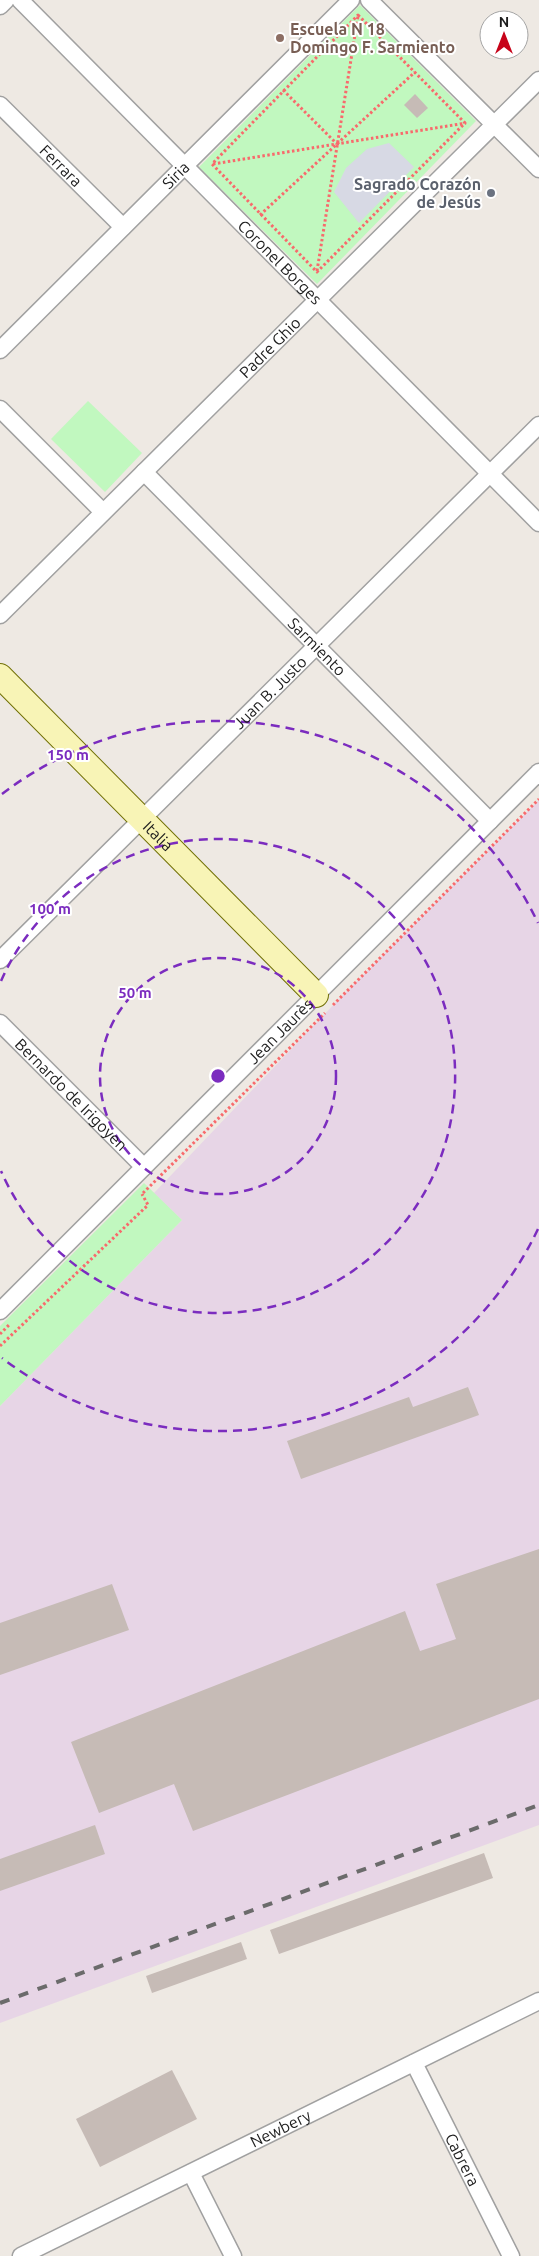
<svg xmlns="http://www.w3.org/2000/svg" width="539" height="2256" viewBox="0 0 539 2256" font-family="Ubuntu,sans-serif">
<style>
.industrial{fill:#e7d5e6}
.park{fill:#c1f8bf}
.plaza{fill:#d7d9e4}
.building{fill:#c6bbb6}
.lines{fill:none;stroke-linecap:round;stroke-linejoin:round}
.street-casing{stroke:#a1a1a1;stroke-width:19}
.secondary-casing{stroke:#727106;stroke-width:26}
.path{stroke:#f86a6c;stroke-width:3;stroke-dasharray:2.5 2.5;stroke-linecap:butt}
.street{stroke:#fff;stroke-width:16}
.secondary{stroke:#f8f4b6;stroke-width:24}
.rail{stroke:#6b6b6b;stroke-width:4;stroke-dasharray:10 10;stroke-linecap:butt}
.ring{fill:none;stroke:#7b2cbf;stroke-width:2.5;stroke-dasharray:9 6}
.education-dot{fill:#8d6e63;stroke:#fff;stroke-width:2}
.worship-dot{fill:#6b7280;stroke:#fff;stroke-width:2}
.labels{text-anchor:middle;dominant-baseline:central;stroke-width:4;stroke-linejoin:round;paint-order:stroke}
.education-label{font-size:16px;font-weight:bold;fill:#785e54;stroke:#fff;text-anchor:start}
.street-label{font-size:16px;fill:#1d1d1d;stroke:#fff}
.worship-label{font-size:16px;font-weight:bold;fill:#5b616d;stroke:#fff;text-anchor:end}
.centre{fill:#7b2cbf;stroke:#fff;stroke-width:2.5}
.ring-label{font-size:15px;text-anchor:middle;font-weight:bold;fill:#7b2cbf;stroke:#fff;stroke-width:4;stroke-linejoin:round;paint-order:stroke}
</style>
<rect width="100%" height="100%" fill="#eee9e3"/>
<polygon class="industrial" points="539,800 539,1825 0,2023 0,1406 182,1220 154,1193 339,999"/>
<g class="park">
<polygon points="360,5 476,121 317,284 199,167"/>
<polygon points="88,401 142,453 105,492 51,439"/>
<polygon points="144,1183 182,1220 0,1406 0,1326"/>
</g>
<polygon class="plaza" points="389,143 414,167 359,223 334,192 346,168 367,149"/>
<g class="building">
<polygon points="415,94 428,108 417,118 404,105"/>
<polygon points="468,1387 479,1415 301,1479 287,1441 409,1397 413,1407"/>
<polygon points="539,1549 539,1699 193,1831 174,1784 99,1813 71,1742 405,1611 420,1651 456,1639 436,1584"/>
<polygon points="112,1584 129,1630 0,1675 0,1623"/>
<polygon points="95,1825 105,1854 0,1891 0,1859"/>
<polygon points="484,1853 493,1878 279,1954 270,1930"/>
<polygon points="241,1942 247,1959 152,1993 146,1976"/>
<polygon points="172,2070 197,2119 100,2167 76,2119"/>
</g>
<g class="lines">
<defs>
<g id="street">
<path id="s1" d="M20,0L539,523"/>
<polyline points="369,0 539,169"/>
<polyline points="0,6 6,0"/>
<path id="s2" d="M0,105L123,227"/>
<path id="s3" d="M0,350L351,0"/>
<polyline points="0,409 103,512"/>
<path id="s4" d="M144,472L490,821"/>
<path id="s5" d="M0,615L539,80"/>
<path id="s6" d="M0,960L539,425"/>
<path id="s7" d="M0,1023L144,1167"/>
<path id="s8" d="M0,1311L539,772"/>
<path id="s9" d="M414,2063L511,2256"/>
<polyline points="191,2173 233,2256"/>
<path id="s10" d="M21,2256L539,2001"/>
</g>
<g id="secondary">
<path id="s11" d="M0,676L316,995"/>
</g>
</defs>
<use href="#street" class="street-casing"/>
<use href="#secondary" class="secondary-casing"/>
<g class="path">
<polygon points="358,15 465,123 317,272 212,164"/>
<polyline points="283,90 337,144"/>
<polyline points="213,164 466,123"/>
<polyline points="260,215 415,72"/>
<polyline points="317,271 358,16"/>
<polyline points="333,1005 539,799"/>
<polyline points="143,1193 325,1013"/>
<polyline points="0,1334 10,1324"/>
<polyline points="0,1346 148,1205 142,1194"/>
</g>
<use href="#street" class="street"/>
<use href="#secondary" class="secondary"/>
<polyline class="rail" points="0,2003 539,1805"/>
</g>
<g class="ring">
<circle cx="218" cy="1076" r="118"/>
<path d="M1 981A237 237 0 1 1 1 1171"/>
<path d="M538 1229A355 355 0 0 1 2 1358M2 794A355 355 0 0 1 538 923"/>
</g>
<circle class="education-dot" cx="280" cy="38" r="5"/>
<circle class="worship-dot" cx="491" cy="193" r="5"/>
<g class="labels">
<g class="education-label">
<text x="290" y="29">Escuela N 18<tspan x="290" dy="18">Domingo F. Sarmiento</tspan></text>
</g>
<g class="street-label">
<text stroke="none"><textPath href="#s2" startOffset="86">Ferrara</textPath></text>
<text stroke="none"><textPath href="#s3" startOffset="248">Siria</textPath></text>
<text stroke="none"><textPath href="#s1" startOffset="369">Coronel Borges</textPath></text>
<text stroke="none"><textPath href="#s5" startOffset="380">Padre Ghio</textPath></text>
<text stroke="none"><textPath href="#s4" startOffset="246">Sarmiento</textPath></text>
<text stroke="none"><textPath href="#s6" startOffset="380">Juan B. Justo</textPath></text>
<text stroke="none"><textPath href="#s11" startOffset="225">Italia</textPath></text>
<text stroke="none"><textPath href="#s8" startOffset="396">Jean Jaurès</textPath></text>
<text stroke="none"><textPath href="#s7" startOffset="101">Bernardo de Irigoyen</textPath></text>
<text stroke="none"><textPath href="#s10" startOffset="289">Newbery</textPath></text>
<text stroke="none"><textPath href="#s9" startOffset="108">Cabrera</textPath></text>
</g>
<g class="worship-label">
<text x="481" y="184">Sagrado Corazón<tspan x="481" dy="18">de Jesús</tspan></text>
</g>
</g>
<circle cx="218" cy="1076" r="8" class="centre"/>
<g class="ring-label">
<text x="68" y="760">150 m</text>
<text x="50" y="914">100 m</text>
<text x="135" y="998">50 m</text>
</g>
<g transform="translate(504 35)"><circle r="24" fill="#ffffff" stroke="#a5a5a5"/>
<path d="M0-4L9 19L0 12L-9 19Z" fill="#c70319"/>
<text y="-8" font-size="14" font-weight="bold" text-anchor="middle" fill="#1d1d1d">N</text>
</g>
</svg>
